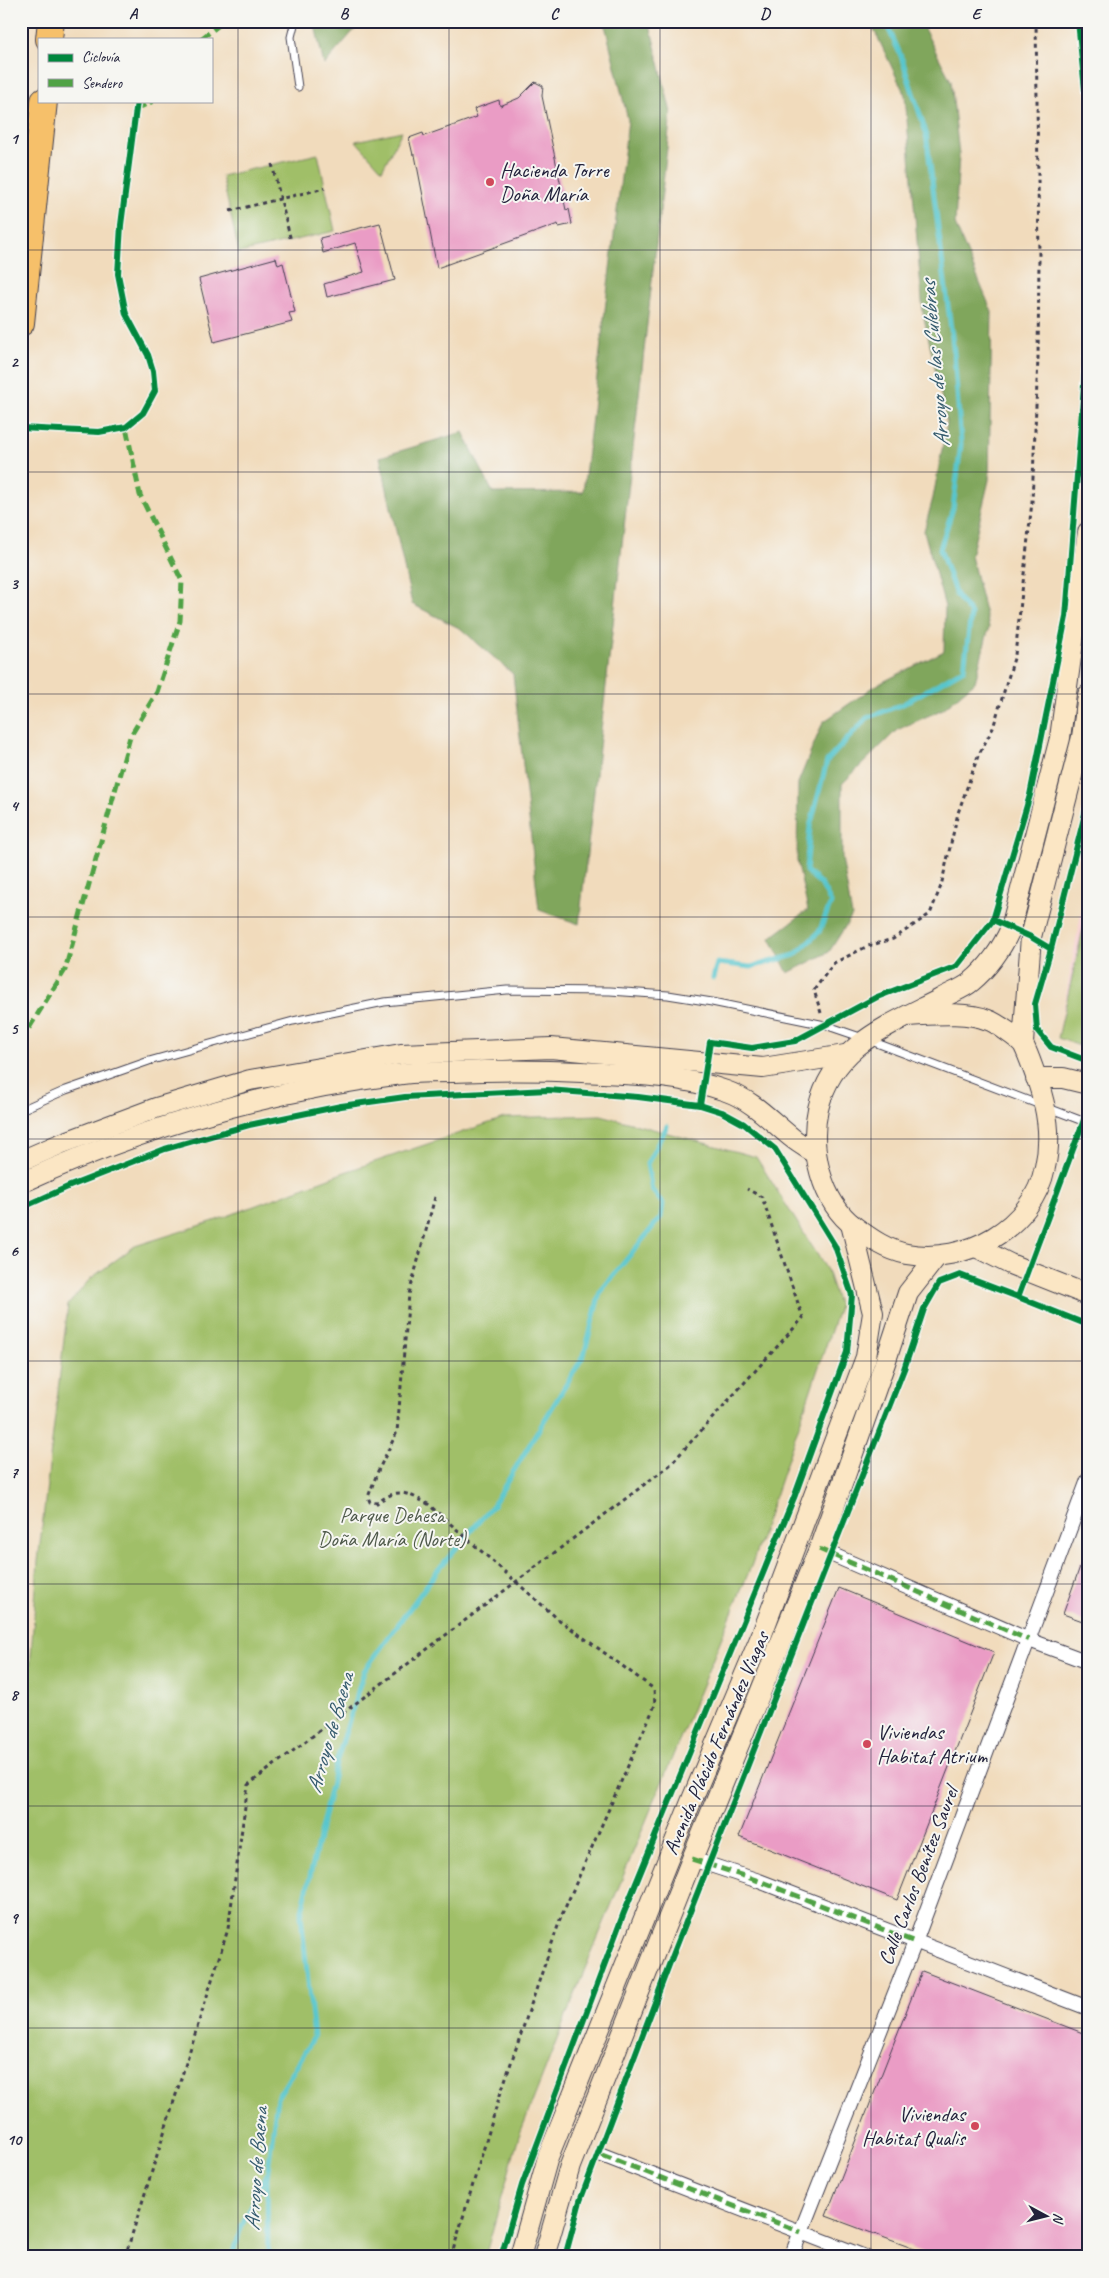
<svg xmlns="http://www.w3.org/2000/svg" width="1109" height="2278" viewBox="0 0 1109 2278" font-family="Caveat,sans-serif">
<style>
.built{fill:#f7cfd1}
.green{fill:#a0bf67;stroke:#617051}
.forest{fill:#80a65c;stroke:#51644c}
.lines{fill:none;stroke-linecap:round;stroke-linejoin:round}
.stream{stroke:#59c6cd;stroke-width:5}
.building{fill:#ea9cc5}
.lane-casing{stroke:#413e4e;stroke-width:9}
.street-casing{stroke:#413e4e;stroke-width:16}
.secondary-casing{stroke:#413e4e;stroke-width:22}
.highway-casing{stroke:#413e4e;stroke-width:28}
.path{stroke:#413e4e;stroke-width:3;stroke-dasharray:4 4;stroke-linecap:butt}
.lane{stroke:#fff;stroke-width:7}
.street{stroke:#fff;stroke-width:14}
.secondary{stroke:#fbe6c4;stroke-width:20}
.highway{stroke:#f6c06b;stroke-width:26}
.quiet{stroke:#50a245;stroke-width:5;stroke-dasharray:10 5;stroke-linecap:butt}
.cycleway-casing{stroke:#f6f6f2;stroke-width:9}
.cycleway{stroke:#00873e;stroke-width:6}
.grid{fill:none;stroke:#22223b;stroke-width:1;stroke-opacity:0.55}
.poi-dot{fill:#d1495b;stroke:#f6f6f2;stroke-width:2}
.labels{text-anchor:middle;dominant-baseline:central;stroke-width:4;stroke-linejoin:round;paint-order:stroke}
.poi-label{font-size:21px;fill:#22223b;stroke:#f6f6f2;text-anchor:start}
.park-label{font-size:21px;fill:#4e594a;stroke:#f6f6f2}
.street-label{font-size:21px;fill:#22223b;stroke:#f6f6f2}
.water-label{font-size:22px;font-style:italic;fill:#355b6e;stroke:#f6f6f2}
.neatline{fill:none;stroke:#22223b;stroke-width:2}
.grid-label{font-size:16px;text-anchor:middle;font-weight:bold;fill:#22223b}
</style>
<rect width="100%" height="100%" fill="#f6f6f2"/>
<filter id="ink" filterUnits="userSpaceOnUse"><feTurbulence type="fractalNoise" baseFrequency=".02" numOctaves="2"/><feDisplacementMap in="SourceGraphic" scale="10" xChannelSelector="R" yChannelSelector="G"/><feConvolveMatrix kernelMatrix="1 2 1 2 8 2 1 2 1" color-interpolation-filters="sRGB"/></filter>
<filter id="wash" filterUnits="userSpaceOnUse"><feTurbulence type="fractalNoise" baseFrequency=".0096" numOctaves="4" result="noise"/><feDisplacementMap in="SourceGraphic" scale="20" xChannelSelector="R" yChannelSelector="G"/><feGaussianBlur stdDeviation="1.12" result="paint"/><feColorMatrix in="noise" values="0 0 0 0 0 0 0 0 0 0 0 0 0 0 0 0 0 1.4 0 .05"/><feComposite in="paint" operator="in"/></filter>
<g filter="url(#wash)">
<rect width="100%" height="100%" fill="#f1dbbc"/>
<polygon class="built" points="1088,876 1088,1049 1058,1038"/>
<g class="green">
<polygon points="402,131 382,170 356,141"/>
<polygon points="318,154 335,231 239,253 222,176"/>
<polygon points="1088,908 1088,1049 1058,1038"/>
<polygon points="601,1115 756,1157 827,1270 839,1307 752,1564 582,1976 519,2136 485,2257 21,2257 21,1789 38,1561 68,1305 90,1279 135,1246 214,1221 345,1172 504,1118"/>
</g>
<g class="forest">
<polygon points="314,21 362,21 324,65"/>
<polygon points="604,21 649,21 671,113 579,924 539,910 513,674 461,629 412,604 380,457 463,432 493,493 583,492 628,120"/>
<polygon points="870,21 920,21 951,81 959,155 955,224 992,312 989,480 971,556 989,627 975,682 943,709 897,730 842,784 842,858 852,916 829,952 788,973 770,938 808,910 797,861 798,783 823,722 875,686 944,651 945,607 924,531 933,498 947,423 923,313 905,95"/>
</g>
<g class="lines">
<g class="stream">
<polyline points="713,978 717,963 751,967 795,955 819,932 831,903 821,884 806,871 810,827 827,761 867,718 903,704 964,669 971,614 956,595 940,549 953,508 961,444 954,353 926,133 901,56 885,21"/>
<polyline points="233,2257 240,2230 266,2174"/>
<polyline points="268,2257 267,2178 277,2098 314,2037 301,1915 337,1760 364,1671 437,1571 493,1505 584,1355 600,1292 661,1217 663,1204 652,1190 647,1164 667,1126"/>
</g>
</g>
<g id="blocks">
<g class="building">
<polygon points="535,82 543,86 542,96 566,210 569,209 572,224 559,227 558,224 437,268 415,155 413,155 409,138 423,133 424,136 477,117 474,109 499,100 500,106 519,98"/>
<polygon points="380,223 395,280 327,297 324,284 364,272 355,243 323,253 320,238"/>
<polygon points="276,258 278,265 283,263 295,312 289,313 292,322 214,342 199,279"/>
<polygon points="1086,1550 1088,1551 1088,1623 1063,1614"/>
<polygon points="839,1588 994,1652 897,1900 739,1837"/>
<polygon points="922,1971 1088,2035 1088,2257 936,2257 826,2216"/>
</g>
</g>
</g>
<g filter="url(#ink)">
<use href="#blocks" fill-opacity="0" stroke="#413e4e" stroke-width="1"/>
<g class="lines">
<defs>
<g id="lane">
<polyline points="295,21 291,37 298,87"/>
<polyline points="21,1110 66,1090 149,1061 293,1021 384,1002 507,990 610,991 668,995 712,1002 825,1025 866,1039 1088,1123"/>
</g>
<g id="street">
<polyline points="819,1549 1029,1640 1088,1662"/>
<polyline points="692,1859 759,1881 1088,2008"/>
<polyline points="602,2155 865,2257"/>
<polyline points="791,2257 915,1942 1088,1480"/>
</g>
<g id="secondary">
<path d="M907,1016C930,1015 966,1011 988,1020C995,1022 1021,1040 1024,1046C1029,1056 1033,1069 1037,1079C1047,1109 1052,1137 1045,1167C1033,1228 965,1265 907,1254C887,1250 871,1239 855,1227C821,1202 809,1148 818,1109C833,1045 888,1026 940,999C950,993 963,989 971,982C988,968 1002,948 1011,928L1060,738L1088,532"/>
<polyline points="1023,1043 1031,937 1082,737 1088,695"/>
<polyline points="1036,1078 1063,1078 1088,1084"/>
<polyline points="21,1161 60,1144 156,1108 250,1080 401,1054 551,1048 763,1068 845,1055"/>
<path d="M21,1183C141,1128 271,1090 402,1074C418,1072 436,1072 452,1072C495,1070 538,1070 582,1072C630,1074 681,1075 726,1091C752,1100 770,1120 791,1137C798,1143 807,1148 815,1153"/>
<polyline points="976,1247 1010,1264 1088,1295"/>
<polyline points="520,2257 548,2157 693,1797 762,1634 866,1357 873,1313 851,1224"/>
<polyline points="544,2257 570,2166 692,1859 819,1549 885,1363 908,1293 937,1256"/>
</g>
<g id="highway">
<polyline points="49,39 51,21"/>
<polyline points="21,323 44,101"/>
</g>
</defs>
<use href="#lane" class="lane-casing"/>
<use href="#street" class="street-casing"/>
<use href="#secondary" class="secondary-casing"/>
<use href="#highway" class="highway-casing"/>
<g class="path">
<polyline points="272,164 291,241"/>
<polyline points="230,211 325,188"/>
<polyline points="821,1013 814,990 834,963 868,946 893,939 930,914 941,886 958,813 978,756 993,728 1015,655 1032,502 1038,358 1039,258 1036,21"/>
<path d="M435,1197L409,1294L397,1432L378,1471L368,1497L370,1502L377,1503C399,1487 405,1492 428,1504L558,1619L654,1689L655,1705L561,1917L499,2098L451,2257"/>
<polyline points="125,2257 228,1929 248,1785 670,1465 803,1318 762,1197 747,1189"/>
</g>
<use href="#lane" class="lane"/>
<use href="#street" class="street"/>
<use href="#secondary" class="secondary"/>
<use href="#highway" class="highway"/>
<g class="quiet">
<polyline points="201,39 224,21"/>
<polyline points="136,109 153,101"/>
<polyline points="21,1041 65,970 130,737 157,692 180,621 182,581 140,495 126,427"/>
<polyline points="819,1549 1029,1640"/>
<polyline points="692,1859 759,1881 915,1942"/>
<polyline points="602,2155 801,2232"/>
</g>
<defs>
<g id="cycleway">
<polyline points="1078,21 1088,119"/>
<polyline points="21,428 99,432 126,427 143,413 155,391 153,371 148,355 126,314 118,274 121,225 137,101"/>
<polyline points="1088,802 1051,949 1035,1004 1037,1030 1051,1047 1088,1061"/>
<polyline points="993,920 1031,937 1051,949"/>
<polyline points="700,1105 710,1042 752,1048 795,1041 877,997 957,966 993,920 1030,795 1066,617 1088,334"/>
<polyline points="1088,1109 1018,1297 1088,1325"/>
<polyline points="21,1208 70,1186 165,1149 249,1125 341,1106 405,1097 548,1090 638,1097 700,1105 722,1112 744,1124 775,1149 835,1246 852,1295 847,1352 795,1495 623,1915 522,2185 501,2257"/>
<polyline points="565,2257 580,2201 669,1965 904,1369 924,1309 939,1283 960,1275 1018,1297"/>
</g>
</defs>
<use href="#cycleway" class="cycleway-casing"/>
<use href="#cycleway" class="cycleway"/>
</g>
</g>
<path class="grid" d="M238,21V2257M449,21V2257M660,21V2257M871,21V2257M21,250H1088M21,472H1088M21,694H1088M21,917H1088M21,1139H1088M21,1361H1088M21,1584H1088M21,1806H1088M21,2028H1088"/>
<g class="poi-dot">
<circle cx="490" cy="182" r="5"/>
<circle cx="867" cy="1744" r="5"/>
<circle cx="975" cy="2126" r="5"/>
</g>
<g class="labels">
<g class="poi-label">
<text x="500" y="170">Hacienda Torre<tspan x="500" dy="24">Doña María</tspan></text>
<text x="877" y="1732">Viviendas<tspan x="877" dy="24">Habitat Atrium</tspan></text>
<text x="965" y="2114" text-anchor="end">Viviendas<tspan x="965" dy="24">Habitat Qualis</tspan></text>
</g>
<g class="park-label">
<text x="392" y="1515">Parque Dehesa<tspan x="392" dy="24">Doña María (Norte)</tspan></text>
</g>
<g class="street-label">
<text transform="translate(716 1743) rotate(-67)">Avenida Plácido Fernández Viagas</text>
<text transform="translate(918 1876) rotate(-69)">Calle Carlos Benítez Saurel</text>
</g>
<g class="water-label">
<text transform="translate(935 364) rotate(-95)">Arroyo de las Culebras</text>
<text transform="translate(330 1733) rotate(-74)">Arroyo de Baena</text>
<text transform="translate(256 2169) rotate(-86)">Arroyo de Baena</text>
</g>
</g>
<rect width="1109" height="2278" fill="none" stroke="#f6f6f2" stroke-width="55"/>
<rect x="38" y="38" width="175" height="65" fill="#f6f6f2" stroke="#a1a1a9"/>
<rect x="48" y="54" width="25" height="8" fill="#00873e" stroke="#a1a1a9"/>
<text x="82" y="62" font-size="15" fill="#22223b">Ciclovía</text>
<rect x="48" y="79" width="25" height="8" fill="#50a245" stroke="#a1a1a9"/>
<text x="82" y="88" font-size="15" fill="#22223b">Sendero</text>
<g transform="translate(1046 2216) rotate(97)" stroke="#f6f6f2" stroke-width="4" paint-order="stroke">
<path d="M0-4L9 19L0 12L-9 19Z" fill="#22223b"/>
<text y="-8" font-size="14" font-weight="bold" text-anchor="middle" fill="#22223b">N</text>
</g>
<rect x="28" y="28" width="1054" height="2222" class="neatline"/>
<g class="grid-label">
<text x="133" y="19">A</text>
<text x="344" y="19">B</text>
<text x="554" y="19">C</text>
<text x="765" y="19">D</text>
<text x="976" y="19">E</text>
<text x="14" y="144">1</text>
<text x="14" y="367">2</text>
<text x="14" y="589">3</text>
<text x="14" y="811">4</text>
<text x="14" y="1034">5</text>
<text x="14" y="1256">6</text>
<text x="14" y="1478">7</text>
<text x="14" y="1700">8</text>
<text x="14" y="1923">9</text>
<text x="14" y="2145">10</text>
</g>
</svg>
